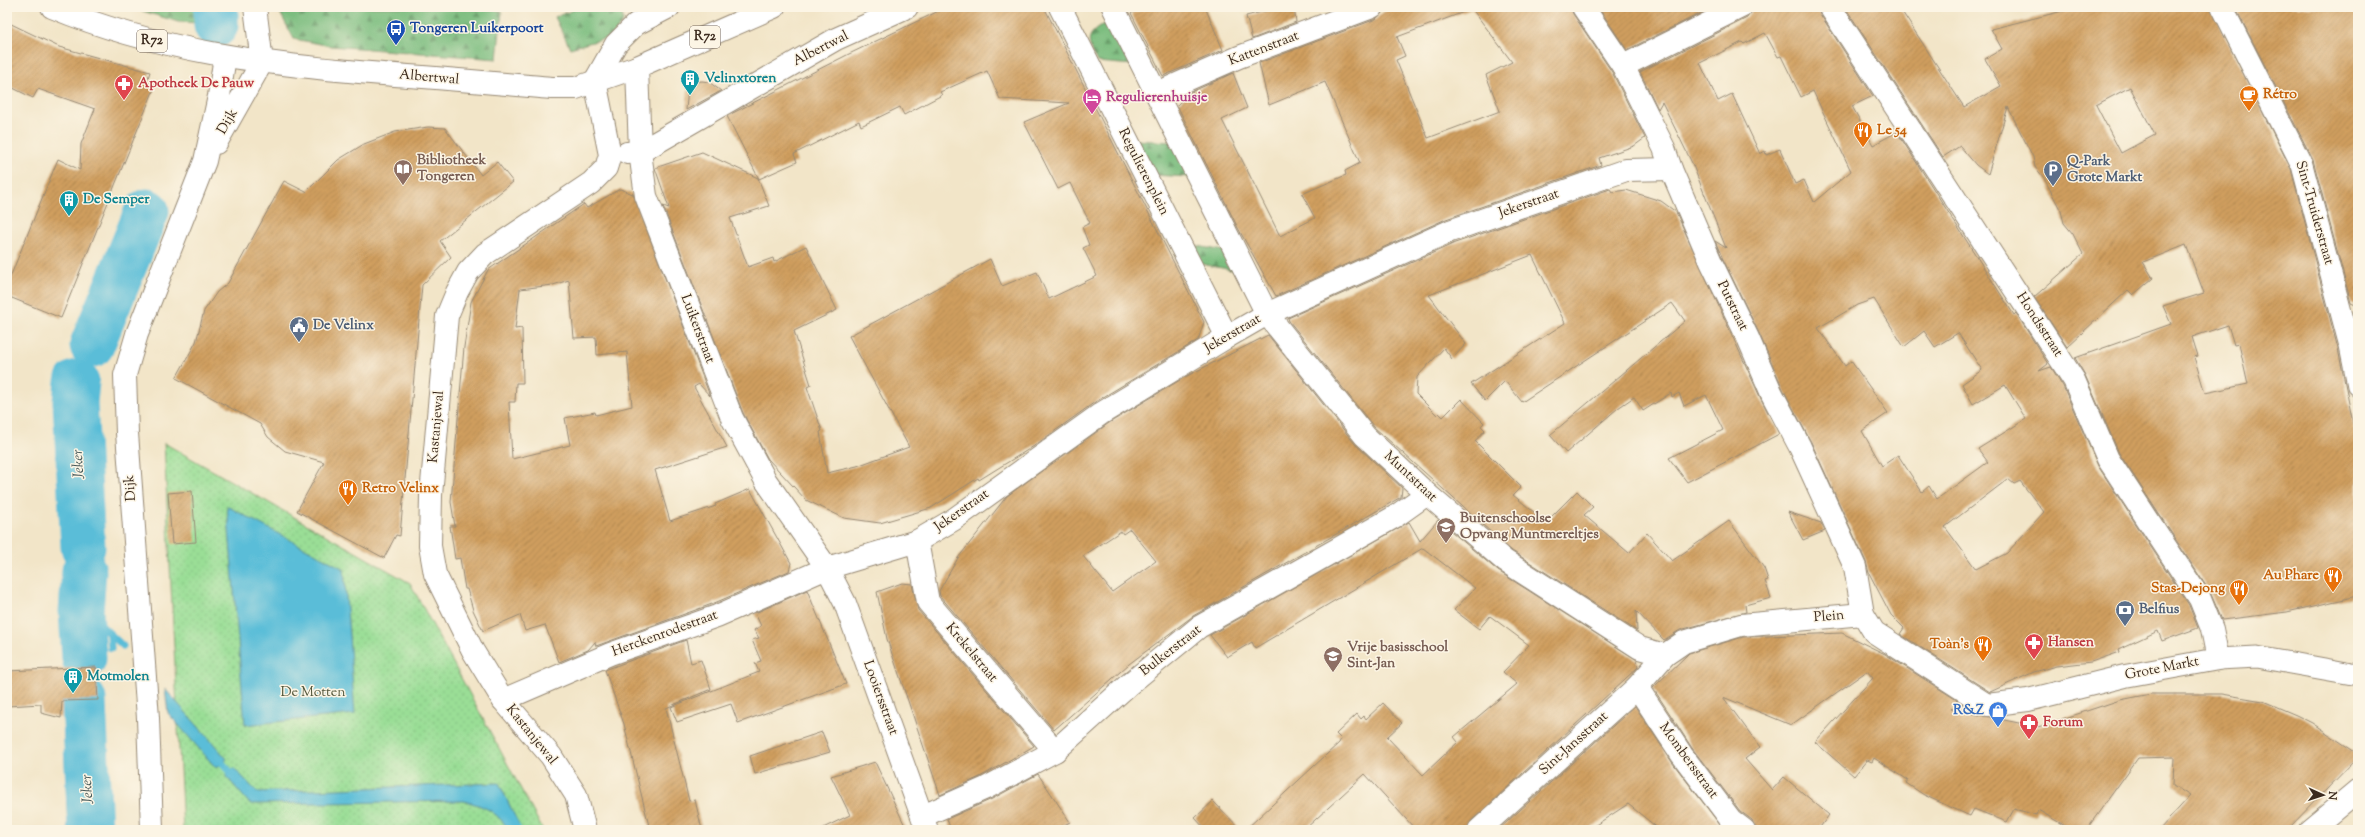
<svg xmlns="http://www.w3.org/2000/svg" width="2365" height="837" viewBox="0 0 2365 837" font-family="'Sorts Mill Goudy',serif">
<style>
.forest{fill:url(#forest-firs);stroke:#5b744e}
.park{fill:url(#park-dots);stroke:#6a845a}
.water{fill:#5abdd8;stroke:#4a747b}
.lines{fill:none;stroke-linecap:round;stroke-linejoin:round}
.stream{stroke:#5abdd8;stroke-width:7}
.river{stroke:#5abdd8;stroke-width:45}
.building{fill:url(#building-hatch);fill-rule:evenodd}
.pedestrian-casing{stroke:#968873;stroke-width:23}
.minor-casing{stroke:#968873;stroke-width:24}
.primary-casing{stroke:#968873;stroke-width:24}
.pedestrian{stroke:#fff;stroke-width:21}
.minor{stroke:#fff;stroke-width:22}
.primary{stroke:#fff;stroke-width:22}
.labels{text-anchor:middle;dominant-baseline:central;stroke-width:3;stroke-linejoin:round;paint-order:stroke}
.shield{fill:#fcf5e5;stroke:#75675a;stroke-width:1}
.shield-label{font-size:13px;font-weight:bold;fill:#3b2a1e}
.transit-label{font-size:14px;font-weight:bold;fill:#164399;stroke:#fcf5e5;text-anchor:start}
.street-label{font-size:14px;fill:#3b2a1e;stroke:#fcf5e5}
.culture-label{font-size:14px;font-weight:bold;fill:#0d838f;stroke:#fcf5e5;text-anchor:start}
.health-label{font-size:14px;font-weight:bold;fill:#be3a42;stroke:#fcf5e5;text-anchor:start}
.food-label{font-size:14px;font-weight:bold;fill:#c56008;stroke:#fcf5e5;text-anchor:start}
.hotel-label{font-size:14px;font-weight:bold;fill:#b23c85;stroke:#fcf5e5;text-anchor:start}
.education-label{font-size:14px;font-weight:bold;fill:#785e54;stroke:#fcf5e5;text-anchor:start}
.service-label{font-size:14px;font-weight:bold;fill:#4e5e75;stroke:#fcf5e5;text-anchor:start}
.park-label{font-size:14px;fill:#53573c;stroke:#fcf5e5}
.shop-label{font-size:14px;font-weight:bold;fill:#366cbe;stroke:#fcf5e5;text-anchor:end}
.water-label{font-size:15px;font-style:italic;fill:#445656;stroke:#fcf5e5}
</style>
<defs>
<pattern id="forest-firs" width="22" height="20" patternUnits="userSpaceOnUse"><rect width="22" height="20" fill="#7bbd7f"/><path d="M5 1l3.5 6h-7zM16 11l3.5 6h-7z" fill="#669a67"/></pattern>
<pattern id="park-dots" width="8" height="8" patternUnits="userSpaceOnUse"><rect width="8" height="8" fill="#9ade96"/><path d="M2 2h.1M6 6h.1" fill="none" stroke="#86bf81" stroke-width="1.8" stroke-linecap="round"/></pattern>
<pattern id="building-hatch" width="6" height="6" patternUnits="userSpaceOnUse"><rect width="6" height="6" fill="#d09f5e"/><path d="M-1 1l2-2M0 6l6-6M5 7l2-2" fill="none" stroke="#aa824d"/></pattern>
</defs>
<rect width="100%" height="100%" fill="#fcf5e5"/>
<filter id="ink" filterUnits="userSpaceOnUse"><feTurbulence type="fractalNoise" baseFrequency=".025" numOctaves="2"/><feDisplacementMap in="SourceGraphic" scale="8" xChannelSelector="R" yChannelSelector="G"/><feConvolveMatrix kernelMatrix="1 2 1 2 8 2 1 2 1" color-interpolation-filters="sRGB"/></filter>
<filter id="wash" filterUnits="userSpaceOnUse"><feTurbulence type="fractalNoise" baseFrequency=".012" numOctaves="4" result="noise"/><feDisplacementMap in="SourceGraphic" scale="16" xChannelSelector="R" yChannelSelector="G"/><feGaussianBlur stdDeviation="0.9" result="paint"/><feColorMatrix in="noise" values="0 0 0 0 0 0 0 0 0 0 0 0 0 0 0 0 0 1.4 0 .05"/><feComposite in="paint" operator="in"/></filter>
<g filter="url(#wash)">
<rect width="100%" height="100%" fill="#f2e5c8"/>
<g class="forest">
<polygon points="130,7 207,7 207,10 201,23 178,22"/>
<polygon points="277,7 449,7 502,11 497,59 331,46 294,39"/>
<polygon points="581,7 622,7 623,22 611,37 570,48 555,17"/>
<path d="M1105,24H1111L1133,65L1097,62C1088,43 1083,35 1105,24Z"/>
<polygon points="1134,140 1173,142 1190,177 1152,175"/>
<polygon points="1187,244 1229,252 1238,271 1196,263"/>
</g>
<polygon class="park" points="164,443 410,583 543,830 183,830"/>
<g class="water">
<polygon points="227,506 344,569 355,714 245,725"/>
<polygon points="165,689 227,759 216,768 168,713"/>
<polygon points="63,708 94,710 109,830 68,830"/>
<path d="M234,768L257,792L499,783L519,825L509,830C497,812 485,806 464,801L250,804L225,775Z"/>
</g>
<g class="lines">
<g class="stream">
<polyline points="81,612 103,627 123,646"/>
<polyline points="110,635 111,648"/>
<polyline points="216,756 236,778"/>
<polyline points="512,819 518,830"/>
</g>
<g class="river">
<polyline points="216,25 216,7"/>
<polyline points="92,345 147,211"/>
<polyline points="77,382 75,402 83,547"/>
<polyline points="84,571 81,612 84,658"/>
<polyline points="84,700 90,830"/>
</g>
</g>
<g id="blocks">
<g class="building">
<polygon points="947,7 1044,7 1204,322 1198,340 1095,402 1034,446 979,480 978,478 931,508 880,523 844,518 806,500 768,459 743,413 663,206 669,208 655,168 702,152 758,178 769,206 730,218 748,267 773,258 774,262 806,246 837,310 794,331 811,385 807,387 822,431 820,432 827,473 857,466 909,447 849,336 990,259 1002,286 1037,272 1049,299 1097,276 1083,248 1089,245 1082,227 1090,223 1070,183 1058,189 1024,122 1069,103 1000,99 987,71 940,92 942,95 904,115 900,107 861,126 859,121 794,154 797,162 759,179 727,116 849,54"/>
<polygon points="1153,7 1205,7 1223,50 1163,76 1131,13"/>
<polygon points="1281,7 1294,7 1296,22 1252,39 1246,16"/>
<path d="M1397,7H1571L1573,14L1612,72L1645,138L1634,146L1599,158L1601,165L1446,219L1276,296L1238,228L1177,105L1189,93L1233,73L1247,108L1222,120L1280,236L1315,218L1302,194L1346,175L1345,171L1360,163L1325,82L1269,105L1259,63L1376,19L1383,12ZM1472,9L1512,62L1486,75L1500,111L1428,138L1396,60L1405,56L1397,37Z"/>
<polygon points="1598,7 1713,7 1627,50"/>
<path d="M1761,7H1818L1820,14L1873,96L1852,106L1873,145L1897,132L2014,315L2016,313L2048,364L2039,371L2051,367L2063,386L2098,466L2189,605L2198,628L2162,641L2158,631L2119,649L2120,652L2091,662L2056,666L2034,672L1990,692L1900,634L1904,628L1891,615L1869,573L1866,562L1811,442L1783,389L1759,333L1722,257L1715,241L1726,248L1692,163L1662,102L1658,109L1640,72L1747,18L1753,8L1755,10ZM1765,33L1778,57L1781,56L1801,97L1813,91L1851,171L1814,202L1804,180L1795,184L1780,149L1766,155L1765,151L1760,154L1732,94L1718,101L1700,63L1742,42L1744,44ZM1874,299L1904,347L1924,331L1935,347L1958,333L1982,370L1962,384L1973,404L2005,385L2026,419L1978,449L1988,462L1937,499L1929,486L1922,492L1898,455L1882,466L1862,431L1888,413L1851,361L1845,366L1818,328L1857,305ZM2008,479L2014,484L2020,481L2044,512L2007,553L1976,569L1945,527Z"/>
<path d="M1845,7H1899L1964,107L2001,86L1985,59L2002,49L1991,29L2079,7H2210L2291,169L2338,349L2358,448V596L2287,612L2222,620L2210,592L2119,453L2085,375L2075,358L2171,324L2163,306L2204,293L2186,245L2143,262L2153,278L2133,295L2128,290L2067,347L2034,297L2083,254L2073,234L2064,223L2061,211L2044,178L2035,167L2033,157L2008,107L1988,174L1976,165L1960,146L1943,157ZM2130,87L2155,135L2121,153L2096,105ZM2228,325L2234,345L2239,344L2248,384L2205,393L2194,357L2198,356L2192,337Z"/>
<polygon points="2235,7 2358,7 2358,306 2351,303 2313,160"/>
<polygon points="7,22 59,47 150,72 147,81 156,84 61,318 7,296 7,285 58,159 80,170 81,144 95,109 38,89 33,98 7,85"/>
<polygon points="702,81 709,82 721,91 686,110 688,88 695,82"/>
<polygon points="428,127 445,128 481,175 497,162 513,182 440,241 451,257 422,285 400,536 396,535 384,558 297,511 324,462 285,451 268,437 260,424 176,378 196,342 204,311 217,292 228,283 284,181 306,192 338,160 364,144 395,132"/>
<path d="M620,189L633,194L710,396L699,384L694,387L727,447L655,470L670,521L716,506L715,504L750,489L791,563L789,571L712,604L596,646L595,642L588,650L559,662L545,625L525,631L520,615L483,631L473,610L467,589H465L460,558L455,559L450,526H455L451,502L464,347L471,302L488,270L584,204L587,208ZM569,280L574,338L596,337L597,355L627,352L632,406L596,415L595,412L565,418L570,445L512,459L509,402H515L516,383H523L522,328L515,329L520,289L553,285Z"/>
<polygon points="1610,189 1612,192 1626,190 1661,201 1676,212 1761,399 1779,434 1687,482 1669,458 1723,430 1706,395 1684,406 1679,393 1672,397 1671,393 1643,411 1634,397 1618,408 1566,453 1550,435 1685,321 1672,303 1522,402 1505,381 1485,401 1471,384 1565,323 1532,255 1429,295 1466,344 1452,359 1444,348 1417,377 1416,394 1437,415 1439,413 1443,417 1461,399 1484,423 1481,426 1485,430 1475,441 1521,487 1513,495 1546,522 1577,491 1593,507 1584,515 1629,553 1647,533 1672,561 1729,521 1764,568 1768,580 1765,581 1771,598 1745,605 1746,612 1680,630 1664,640 1636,611 1637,631 1512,551 1374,427 1289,321 1288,318 1455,243"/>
<path d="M1268,335L1355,444L1402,488L1401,497L1193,616L1129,664L1054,730L940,596L939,591L958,558L1007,496L1109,423L1185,377ZM1130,529L1156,561L1112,592L1083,556L1121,531L1123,534Z"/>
<polygon points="192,491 196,542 172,544 168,493"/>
<polygon points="1788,512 1821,523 1825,531 1803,540"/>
<polygon points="1438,520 1498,571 1637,660 1638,667 1471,821 1467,830 1416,830 1365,774 1304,830 1245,830 1339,743 1341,739 1336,734 1357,714 1361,719 1364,716 1366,719 1383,703 1402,723 1387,737 1423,775 1458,742 1454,737 1517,684 1503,672 1529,645 1490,616 1479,629 1454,610 1475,588 1423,548 1255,648 1252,642 1227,657 1210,635 1409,522 1420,541"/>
<polygon points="902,583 912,584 918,610 1034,746 980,777 940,795 887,639 877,592"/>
<polygon points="807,590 846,684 738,723 731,704 677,722 671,707 759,672 755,663 761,661 752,640 759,638 754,630 761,626 755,613"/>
<polygon points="1842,633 1885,654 1963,704 1951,709 2038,727 2120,700 2151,694 2222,694 2263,701 2296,715 2312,723 2358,754 2358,757 2287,830 2159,830 2190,796 2173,785 2174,757 2138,758 2086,830 2072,830 2038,810 2036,815 2014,809 2007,822 1974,809 1970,816 1924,795 1906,783 1908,780 1874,758 1872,762 1867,760 1854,776 1815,742 1873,678 1867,671 1791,725 1723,697 1760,747 1745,759 1772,790 1784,777 1829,815 1818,830 1756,830 1752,820 1740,811 1692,748 1653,688 1689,653 1743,637"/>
<polygon points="686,640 691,663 701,660 711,689 666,708 689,801 695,800 702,830 650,830 624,724 605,670"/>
<polygon points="96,667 98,700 62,701 61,718 41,713 41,704 7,706 7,671"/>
<polygon points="1635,706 1672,762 1724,830 1660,830 1628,804 1588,830 1498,830"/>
<polygon points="822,732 830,752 755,774 750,756"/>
<polygon points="875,762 907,830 819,830 850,815 831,776"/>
<polygon points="1038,774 1070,822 1055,830 951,830 947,819 992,799"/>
<polygon points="1213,801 1241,830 1206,830 1195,818"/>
</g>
</g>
</g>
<g filter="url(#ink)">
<use href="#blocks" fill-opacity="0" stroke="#968873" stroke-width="1"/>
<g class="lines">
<defs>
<g id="pedestrian">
<polyline points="2222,7 2302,165 2350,346 2358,386"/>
<polyline points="2218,659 2257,657 2358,675"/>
</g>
<g id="minor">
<polyline points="1060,7 1227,337"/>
<polyline points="1113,7 1267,314 1365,436 1427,494 1505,561 1640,648 1665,655"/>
<polyline points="1583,7 1623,66 1664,148 1671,169 1711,262 1748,338 1772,394 1800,447 1855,567 1863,614 1874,632 1987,705 2028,700 2125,676 2218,659 2212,629 2200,599 2108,459 2074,380 1830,7"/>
<polyline points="1623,66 1741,7"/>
<polyline points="637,67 640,152 646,196 732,418 766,481 827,568 845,603 927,830"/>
<polyline points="1157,93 1239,57 1372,7"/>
<polyline points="216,143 262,62 255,7"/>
<polyline points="627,153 640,152 836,39 907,7"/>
<polyline points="917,541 928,602 1055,751"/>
<polyline points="1637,687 1682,755 1731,820 1744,830"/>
<polyline points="503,700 610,654 717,616 827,568 917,541 953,520 1102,413 1227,337 1267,314 1450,231 1626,170 1671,169"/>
<polyline points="923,816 986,788 1055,751 1127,686 1199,627 1396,516 1427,494"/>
<polyline points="152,829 148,718 127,433 125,375 137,334 205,161 219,96 225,56"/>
<polyline points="585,830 576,795 551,756 503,700 473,651 435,574 430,546 431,495 447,316 457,292 468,272 485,254 591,183 606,168 610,155 595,81 616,44 636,24 669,7"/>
<polyline points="1479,830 1637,687 1665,655 1684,642 1741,625 1863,614"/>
<polyline points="2310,830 2358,790"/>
</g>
<path id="primary" d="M52,7C157,51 270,65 383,74C439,78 495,83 552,88H576L637,67L774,7"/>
</defs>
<use href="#pedestrian" class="pedestrian-casing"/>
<use href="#minor" class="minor-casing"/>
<use href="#primary" class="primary-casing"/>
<use href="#pedestrian" class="pedestrian"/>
<use href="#minor" class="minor"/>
<use href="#primary" class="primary"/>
</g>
</g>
<defs>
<symbol id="bus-pin" viewBox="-11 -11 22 30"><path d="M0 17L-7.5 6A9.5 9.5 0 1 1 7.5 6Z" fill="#1a4fb4" stroke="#fcf5e5"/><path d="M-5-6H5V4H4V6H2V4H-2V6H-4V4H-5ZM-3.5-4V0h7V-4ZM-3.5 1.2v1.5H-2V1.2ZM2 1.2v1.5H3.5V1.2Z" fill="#fff"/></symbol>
<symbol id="building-pin" viewBox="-11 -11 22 30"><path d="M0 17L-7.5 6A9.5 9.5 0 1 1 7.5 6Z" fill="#0f9aa8" stroke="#fcf5e5"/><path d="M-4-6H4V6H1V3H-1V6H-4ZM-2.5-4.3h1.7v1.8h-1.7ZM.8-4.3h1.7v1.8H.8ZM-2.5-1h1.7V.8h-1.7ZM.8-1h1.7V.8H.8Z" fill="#fff"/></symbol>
<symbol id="pharmacy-pin" viewBox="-11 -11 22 30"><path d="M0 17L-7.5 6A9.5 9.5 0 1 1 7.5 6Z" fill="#e0444e" stroke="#fcf5e5"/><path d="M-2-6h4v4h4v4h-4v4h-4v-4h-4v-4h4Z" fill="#fff"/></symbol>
<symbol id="cafe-pin" viewBox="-11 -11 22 30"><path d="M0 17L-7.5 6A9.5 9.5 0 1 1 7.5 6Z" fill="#e8710a" stroke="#fcf5e5"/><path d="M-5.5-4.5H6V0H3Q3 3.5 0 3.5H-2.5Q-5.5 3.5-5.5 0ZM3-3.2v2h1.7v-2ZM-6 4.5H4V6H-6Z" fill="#fff"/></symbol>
<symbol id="hotel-pin" viewBox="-11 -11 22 30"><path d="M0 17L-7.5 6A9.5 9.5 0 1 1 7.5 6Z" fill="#d1479c" stroke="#fcf5e5"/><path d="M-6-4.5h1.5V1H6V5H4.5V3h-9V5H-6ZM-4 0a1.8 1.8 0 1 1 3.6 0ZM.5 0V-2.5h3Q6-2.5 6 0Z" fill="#fff"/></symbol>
<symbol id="restaurant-pin" viewBox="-11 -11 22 30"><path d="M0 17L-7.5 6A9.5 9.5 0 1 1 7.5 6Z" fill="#e8710a" stroke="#fcf5e5"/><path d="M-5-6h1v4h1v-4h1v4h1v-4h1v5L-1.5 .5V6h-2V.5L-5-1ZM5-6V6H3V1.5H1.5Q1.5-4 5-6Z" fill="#fff"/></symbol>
<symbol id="library-pin" viewBox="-11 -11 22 30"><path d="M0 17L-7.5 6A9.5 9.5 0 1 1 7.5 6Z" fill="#8d6e63" stroke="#fcf5e5"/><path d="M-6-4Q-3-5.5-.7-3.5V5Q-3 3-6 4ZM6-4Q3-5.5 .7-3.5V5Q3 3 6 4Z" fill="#fff"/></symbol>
<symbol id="parking-pin" viewBox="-11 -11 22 30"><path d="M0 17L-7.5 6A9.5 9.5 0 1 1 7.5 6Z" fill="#5c6f8a" stroke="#fcf5e5"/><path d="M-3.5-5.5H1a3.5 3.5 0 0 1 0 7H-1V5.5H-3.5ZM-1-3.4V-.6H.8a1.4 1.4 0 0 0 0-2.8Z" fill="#fff"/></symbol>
<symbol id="civic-pin" viewBox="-11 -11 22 30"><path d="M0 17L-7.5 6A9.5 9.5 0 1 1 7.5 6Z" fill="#5c6f8a" stroke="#fcf5e5"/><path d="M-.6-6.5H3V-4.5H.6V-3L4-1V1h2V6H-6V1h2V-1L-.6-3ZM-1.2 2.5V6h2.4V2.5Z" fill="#fff"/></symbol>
<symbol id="school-pin" viewBox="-11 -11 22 30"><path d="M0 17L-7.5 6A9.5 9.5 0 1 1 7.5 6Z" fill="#8d6e63" stroke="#fcf5e5"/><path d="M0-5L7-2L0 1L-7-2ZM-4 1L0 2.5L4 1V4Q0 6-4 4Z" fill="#fff"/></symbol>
<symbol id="bank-pin" viewBox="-11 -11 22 30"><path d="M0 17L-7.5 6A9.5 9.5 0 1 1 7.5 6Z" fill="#5c6f8a" stroke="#fcf5e5"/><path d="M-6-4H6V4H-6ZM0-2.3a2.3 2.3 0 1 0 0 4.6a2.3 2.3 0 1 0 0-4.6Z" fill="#fff"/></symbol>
<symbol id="shop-pin" viewBox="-11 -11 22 30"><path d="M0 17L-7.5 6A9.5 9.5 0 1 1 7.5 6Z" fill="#3f7fe0" stroke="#fcf5e5"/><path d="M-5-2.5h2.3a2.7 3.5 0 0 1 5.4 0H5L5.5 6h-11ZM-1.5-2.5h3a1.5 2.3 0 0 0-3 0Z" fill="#fff"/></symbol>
</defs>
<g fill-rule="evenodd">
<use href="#bus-pin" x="385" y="18" width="22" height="30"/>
<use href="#building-pin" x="679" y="68" width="22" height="30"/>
<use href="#pharmacy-pin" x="113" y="73" width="22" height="30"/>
<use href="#cafe-pin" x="2238" y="84" width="22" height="30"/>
<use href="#hotel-pin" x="1081" y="87" width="22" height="30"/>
<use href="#restaurant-pin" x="1852" y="120" width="22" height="30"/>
<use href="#library-pin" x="392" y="158" width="22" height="30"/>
<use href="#parking-pin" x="2042" y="159" width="22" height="30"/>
<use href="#building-pin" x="58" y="189" width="22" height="30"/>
<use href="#civic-pin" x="288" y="315" width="22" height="30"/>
<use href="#restaurant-pin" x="337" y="478" width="22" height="30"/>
<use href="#school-pin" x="1435" y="516" width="22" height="30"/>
<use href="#restaurant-pin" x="2322" y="565" width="22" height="30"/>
<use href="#restaurant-pin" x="2228" y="578" width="22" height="30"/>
<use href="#bank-pin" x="2114" y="599" width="22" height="30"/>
<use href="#pharmacy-pin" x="2023" y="632" width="22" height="30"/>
<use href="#restaurant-pin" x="1972" y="634" width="22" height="30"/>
<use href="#school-pin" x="1322" y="645" width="22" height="30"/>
<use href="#building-pin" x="62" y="666" width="22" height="30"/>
<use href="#shop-pin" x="1987" y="700" width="22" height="30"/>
<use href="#pharmacy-pin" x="2018" y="712" width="22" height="30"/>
</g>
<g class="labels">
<g class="shield">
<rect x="690" y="26" width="30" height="22" rx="3"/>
<rect x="137" y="30" width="30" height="22" rx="3"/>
</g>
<g class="shield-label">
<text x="705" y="37">R72</text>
<text x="152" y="41">R72</text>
</g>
<g class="transit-label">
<text x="410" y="29">Tongeren Luikerpoort</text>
</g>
<g class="street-label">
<text transform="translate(821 49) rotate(-27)">Albertwal</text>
<text transform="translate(1264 49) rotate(-21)">Kattenstraat</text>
<text transform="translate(429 78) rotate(5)">Albertwal</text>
<text transform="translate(228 122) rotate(-60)">Dijk</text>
<text transform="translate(1143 172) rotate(63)">Regulierenplein</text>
<text transform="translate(1529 204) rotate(-19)">Jekerstraat</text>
<text transform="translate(2314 213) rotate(74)">Sint-Truiderstraat</text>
<text transform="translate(1732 306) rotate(64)">Putstraat</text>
<text transform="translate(2039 325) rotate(57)">Hondsstraat</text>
<text transform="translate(697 329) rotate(69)">Luikerstraat</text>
<text transform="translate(1233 334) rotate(-30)">Jekerstraat</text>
<text transform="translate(437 427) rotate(-85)">Kastanjewal</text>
<text transform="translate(1410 477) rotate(43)">Muntstraat</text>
<text transform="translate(131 488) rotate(-94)">Dijk</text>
<text transform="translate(962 511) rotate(-35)">Jekerstraat</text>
<text transform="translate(1829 617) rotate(-5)">Plein</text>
<text transform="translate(665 634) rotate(-20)">Herckenrodestraat</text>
<text transform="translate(1171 651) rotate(-38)">Bulkerstraat</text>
<text transform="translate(971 653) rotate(50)">Krekelstraat</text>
<text transform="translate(2162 669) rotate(-11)">Grote Markt</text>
<text transform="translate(880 698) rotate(70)">Looiersstraat</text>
<text transform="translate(531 735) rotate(51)">Kastanjewal</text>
<text transform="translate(1574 744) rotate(-42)">Sint-Jansstraat</text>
<text transform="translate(1688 761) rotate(54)">Mombersstraat</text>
</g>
<g class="culture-label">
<text x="704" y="79">Velinxtoren</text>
<text x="83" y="200">De Semper</text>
<text x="87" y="677">Motmolen</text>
</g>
<g class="health-label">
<text x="138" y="84">Apotheek De Pauw</text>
<text x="2048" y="643">Hansen</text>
<text x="2043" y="723">Forum</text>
</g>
<g class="food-label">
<text x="2263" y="95">Rétro</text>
<text x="1877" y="131">Le 54</text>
<text x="362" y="489">Retro Velinx</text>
<text x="2319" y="576" text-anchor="end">Au Phare</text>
<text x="2225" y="589" text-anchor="end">Stas-Dejong</text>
<text x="1969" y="645" text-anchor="end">Toàn's</text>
</g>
<g class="hotel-label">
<text x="1106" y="98">Regulierenhuisje</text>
</g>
<g class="education-label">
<text x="417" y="161">Bibliotheek<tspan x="417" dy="16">Tongeren</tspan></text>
<text x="1460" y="519">Buitenschoolse<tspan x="1460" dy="16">Opvang Muntmereltjes</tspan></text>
<text x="1347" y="648">Vrije basisschool<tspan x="1347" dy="16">Sint-Jan</tspan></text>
</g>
<g class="service-label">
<text x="2067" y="162">Q-Park<tspan x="2067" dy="16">Grote Markt</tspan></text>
<text x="313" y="326">De Velinx</text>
<text x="2139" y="610">Belfius</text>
</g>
<g class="park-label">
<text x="313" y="693">De Motten</text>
</g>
<g class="shop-label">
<text x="1984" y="711">R&amp;Z</text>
</g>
<g class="water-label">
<text transform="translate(79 464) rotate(-93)">Jeker</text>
<text transform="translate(88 789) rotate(-93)">Jeker</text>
</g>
</g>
<rect width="2365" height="837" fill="none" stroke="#fcf5e5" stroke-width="24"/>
<g transform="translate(2323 795) rotate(93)" stroke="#fcf5e5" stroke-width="3" paint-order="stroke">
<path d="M0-3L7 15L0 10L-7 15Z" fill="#3b2a1e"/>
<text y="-6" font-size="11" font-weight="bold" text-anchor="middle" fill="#3b2a1e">N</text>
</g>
</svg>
